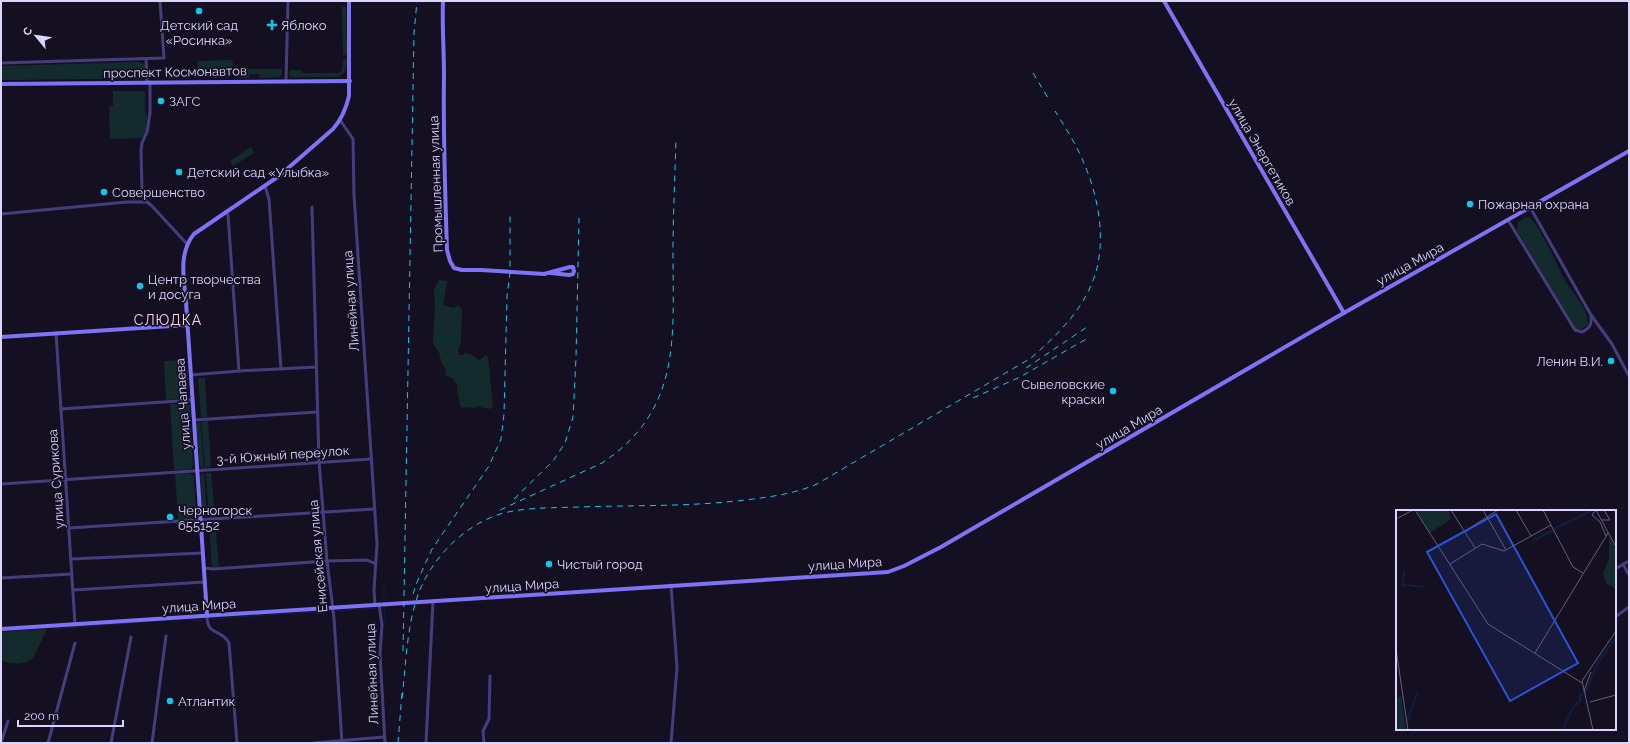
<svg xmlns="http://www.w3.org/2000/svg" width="1630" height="744" viewBox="0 0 1630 744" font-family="Raleway,sans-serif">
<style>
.green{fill:#132b2c}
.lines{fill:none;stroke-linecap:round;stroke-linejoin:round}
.stream{stroke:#0f1f42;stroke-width:1}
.street{stroke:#443e7e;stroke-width:3}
.secondary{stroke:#7e72f5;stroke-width:4}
.rail{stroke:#11c8eb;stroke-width:1;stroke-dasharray:6 5;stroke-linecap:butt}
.poi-dot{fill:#11c8eb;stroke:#141022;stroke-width:1.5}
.labels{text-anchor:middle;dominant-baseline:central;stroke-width:3.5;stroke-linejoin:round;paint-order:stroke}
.poi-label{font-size:13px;fill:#dbd4fc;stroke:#141022;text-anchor:start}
.street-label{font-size:13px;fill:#dbd4fc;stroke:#141022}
.neighbourhood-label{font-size:14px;letter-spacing:1px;fill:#fcd6ec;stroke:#141022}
.inset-river{fill:none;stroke:#0f1f42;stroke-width:2}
.inset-road{fill:none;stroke:#645e79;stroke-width:1}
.view{fill:#2655da;fill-opacity:0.15;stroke:#2655da;stroke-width:2}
.inset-edge{fill:none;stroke:#dbd4fc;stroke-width:2}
</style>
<rect width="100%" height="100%" fill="#141022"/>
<g class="green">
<polygon points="342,7 346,7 347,54 345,56 343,54"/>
<path d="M346,59L347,60C347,68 345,73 338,77H292L289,76V72L292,70H301L302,73H339L342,70L343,60Z"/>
<polygon points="230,60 233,61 232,74 231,77 194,78 194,70 197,70 198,61"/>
<polygon points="139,62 145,65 145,76 143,79 113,79 110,78 100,79 1,80 1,66"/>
<polygon points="236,69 282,69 282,75 280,77 260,78 259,74 250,74 249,78 238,78 237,76"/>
<polygon points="113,91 145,91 145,113 147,114 146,131 142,138 110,139 109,106 113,106"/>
<polygon points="251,147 254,153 233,166 230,161"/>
<path d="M1525,217H1530C1546,237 1554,260 1566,282C1574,294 1589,310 1588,325L1581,329H1576L1517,231L1518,222Z"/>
<polygon points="439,280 447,281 443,305 454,308 458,305 462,310 461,341 458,351 459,355 463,355 465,352 474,356 479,361 486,355 488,357 493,407 489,409 476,406 475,408 467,407 465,409 460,406 457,389 458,387 453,378 445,375 446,370 441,361 439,352 433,343 435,307 434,289"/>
<path d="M183,360C189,366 190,391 185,398L166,400L164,361Z"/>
<polygon points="198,378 205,378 207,417 201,417"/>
<polygon points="184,403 190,405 193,466 191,469 174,470 170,404"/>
<polygon points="200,421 204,469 200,466 196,424"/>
<polygon points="208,421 211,467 205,468 201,422"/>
<polygon points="189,473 194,476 196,515 194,517 178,520 175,474"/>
<polygon points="204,473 207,518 203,517 200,476"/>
<polygon points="206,473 211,473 215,517 209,518"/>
<polygon points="209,522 215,522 219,567 212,568"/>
<path d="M47,629L33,658C25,665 10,665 1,660V632Z"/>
</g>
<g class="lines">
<g class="stream">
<polyline points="384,586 384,600"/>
<polyline points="384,607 385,622"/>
<polyline points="336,611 376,608"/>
<polyline points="267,615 327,611"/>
<polyline points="185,619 203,621"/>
<polyline points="211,619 264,615"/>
<polyline points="53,629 182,619"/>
<polyline points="1,632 46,629"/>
</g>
<g class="street">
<polyline points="146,59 147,82"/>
<polyline points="1,63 164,58 160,1"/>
<polyline points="286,81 288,1"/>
<polyline points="150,82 150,113 147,132 142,143 141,151 142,190 147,202 152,206 187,244"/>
<polyline points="340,120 353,139 354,195 377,544 374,590 375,605"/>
<polyline points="265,186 269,199 281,369"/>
<polyline points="312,207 319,461 327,561 334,618 342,743"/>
<polyline points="1530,207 1591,315 1612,344 1629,376"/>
<polyline points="226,211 228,215 239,371"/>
<polyline points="1,214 127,202 147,202"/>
<path d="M1508,220L1575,330L1582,332C1590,328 1592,325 1591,315"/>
<polyline points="56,333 75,624"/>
<polyline points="191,375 239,371 316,367"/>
<polyline points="61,409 193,400"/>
<polyline points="194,420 317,412"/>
<polyline points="1,484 371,459"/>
<polyline points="69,528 374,509"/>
<polyline points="71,559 203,553"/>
<polyline points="1623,564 1629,575"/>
<polyline points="204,568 213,569 327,561 367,560 376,564"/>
<polyline points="1615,569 1629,561"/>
<polyline points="1,578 72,574"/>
<polyline points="73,590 205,582"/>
<polyline points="379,604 382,625 380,654 385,743"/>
<path d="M207,615C207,638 221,627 229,643L237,743"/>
<polyline points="1615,617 1629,607"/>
<polyline points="1,743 8,721"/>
<polyline points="48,743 75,643"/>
<polyline points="111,743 131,637"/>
<polyline points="152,743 166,636"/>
<polyline points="313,743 384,737"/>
<polyline points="426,743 433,601"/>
<polyline points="484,743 483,731 489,719 490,676"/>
<polyline points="671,743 677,667 671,585"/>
</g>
<g class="secondary">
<path d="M443,1C442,26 444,50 444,75C443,133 445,191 447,250L450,261L454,268L462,270H481L544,274L570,267H573L574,271L573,274L569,275L551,273"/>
<polyline points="1164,1 1344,313"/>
<polyline points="1,84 350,81"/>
<polyline points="1,337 187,325"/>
<path d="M207,615L186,302C184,280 178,253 194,234L279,176L333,129C342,119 346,109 349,96V1"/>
<polyline points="1,629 888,572 904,566 941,547 1335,318 1629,151"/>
</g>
<g class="rail">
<polyline points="1033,73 1048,98"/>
<polyline points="1026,368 1087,327"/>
<polyline points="973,398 1020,377 1088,338"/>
<polyline points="514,499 553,461 565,443 573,417 576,358 579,218"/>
<path d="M500,510L602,463C682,410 673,337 673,253C673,215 675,176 676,138"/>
<polyline points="413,594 417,582 432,549 489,466 501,439 504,414 507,296 510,273 510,212"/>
<polyline points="403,651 414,33 417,1"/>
<path d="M402,698C406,664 407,617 422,585C437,553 466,525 500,514C525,507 552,508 578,507C636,505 695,507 753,499C776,496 796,493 817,484L1031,358C1055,337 1080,313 1092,283C1108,245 1099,197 1083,161C1076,144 1065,127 1055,111"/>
<polyline points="398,743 402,693"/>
</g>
</g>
<g class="poi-dot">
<circle cx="199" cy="11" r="4"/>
<path d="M270 19h4v4h4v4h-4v4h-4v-4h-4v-4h4z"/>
<circle cx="161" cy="101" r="4"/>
<circle cx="179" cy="172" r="4"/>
<circle cx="104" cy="192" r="4"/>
<circle cx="1470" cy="204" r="4"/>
<circle cx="140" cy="286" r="4"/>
<circle cx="1611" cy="361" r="4"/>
<circle cx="1113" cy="391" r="4"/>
<circle cx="170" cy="517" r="4"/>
<circle cx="549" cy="564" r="4"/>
<circle cx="170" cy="701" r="4"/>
</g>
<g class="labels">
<g class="poi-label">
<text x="199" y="25" text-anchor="middle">Детский сад<tspan x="199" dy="15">«Росинка»</tspan></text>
<text x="281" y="25">Яблоко</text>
<text x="169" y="101">ЗАГС</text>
<text x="187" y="172">Детский сад «Улыбка»</text>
<text x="112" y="192">Совершенство</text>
<text x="1478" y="204">Пожарная охрана</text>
<text x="148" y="279">Центр творчества<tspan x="148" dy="15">и досуга</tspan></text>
<text x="1603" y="361" text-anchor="end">Ленин В.И.</text>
<text x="1105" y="384" text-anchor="end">Сывеловские<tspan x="1105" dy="15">краски</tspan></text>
<text x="178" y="510">Черногорск<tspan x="178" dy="15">655152</tspan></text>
<text x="557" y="564">Чистый город</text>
<text x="178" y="701">Атлантик</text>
</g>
<g class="street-label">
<text transform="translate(175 72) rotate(-1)">проспект Космонавтов</text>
<text transform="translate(1262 152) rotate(60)">улица Энергетиков</text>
<text transform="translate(436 184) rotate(-92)">Промышленная улица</text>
<text transform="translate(1410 264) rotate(-29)">улица Мира</text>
<text transform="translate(351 301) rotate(-94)">Линейная улица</text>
<text transform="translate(183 404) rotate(-94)">улица Чапаева</text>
<text transform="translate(1129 427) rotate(-30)">улица Мира</text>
<text transform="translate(283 455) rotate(-4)">3-й Южный переулок</text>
<text transform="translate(56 479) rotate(-94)">улица Сурикова</text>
<text transform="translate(318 556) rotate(-95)">Енисейская улица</text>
<text transform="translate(845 564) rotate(-4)">улица Мира</text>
<text transform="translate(522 586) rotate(-4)">улица Мира</text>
<text transform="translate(199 606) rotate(-4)">улица Мира</text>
<text transform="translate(372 674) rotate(-92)">Линейная улица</text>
</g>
<g class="neighbourhood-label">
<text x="168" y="320">СЛЮДКА</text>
</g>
</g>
<g transform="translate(1396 510)">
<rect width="220" height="220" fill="#141022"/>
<path d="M23,0H53L55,9L34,23L20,1ZM213,26L220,40V79L210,73L207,63L213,50ZM5,185L10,220H0V189Z" fill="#132b2c"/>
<path class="inset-river" d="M158,19L197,0M137,31L157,20M8,61L7,75H10M11,75L27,77M12,209L21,183M167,220L176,199L184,191V185L190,182L200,156L220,127"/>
<path class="inset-road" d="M19,0L92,114L186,173M55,0L79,38M87,0L110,40M120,0L135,26M147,0L177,57L187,63M200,0L196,5L204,12L210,26M200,0L220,37M0,9L17,0M206,10H214L208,0M69,21L102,0M54,54L86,34L108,41L155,15M0,139L12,220M139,143L212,23M188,181L195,162M194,192L220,185M197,220L186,171L220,121"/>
<path class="view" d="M100,4L182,153L114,191L31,42Z"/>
<rect width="220" height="220" class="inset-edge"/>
</g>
<rect width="1630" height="744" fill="none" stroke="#dbd4fc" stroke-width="4"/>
<g transform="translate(36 36) rotate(299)" stroke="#141022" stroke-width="3" paint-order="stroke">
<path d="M0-3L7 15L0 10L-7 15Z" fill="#dbd4fc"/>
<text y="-6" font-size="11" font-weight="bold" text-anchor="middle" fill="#dbd4fc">С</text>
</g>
<path d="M18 720v6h105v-6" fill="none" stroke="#dbd4fc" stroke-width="2"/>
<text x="24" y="720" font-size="12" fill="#dbd4fc" stroke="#141022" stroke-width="3" paint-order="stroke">200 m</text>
</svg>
